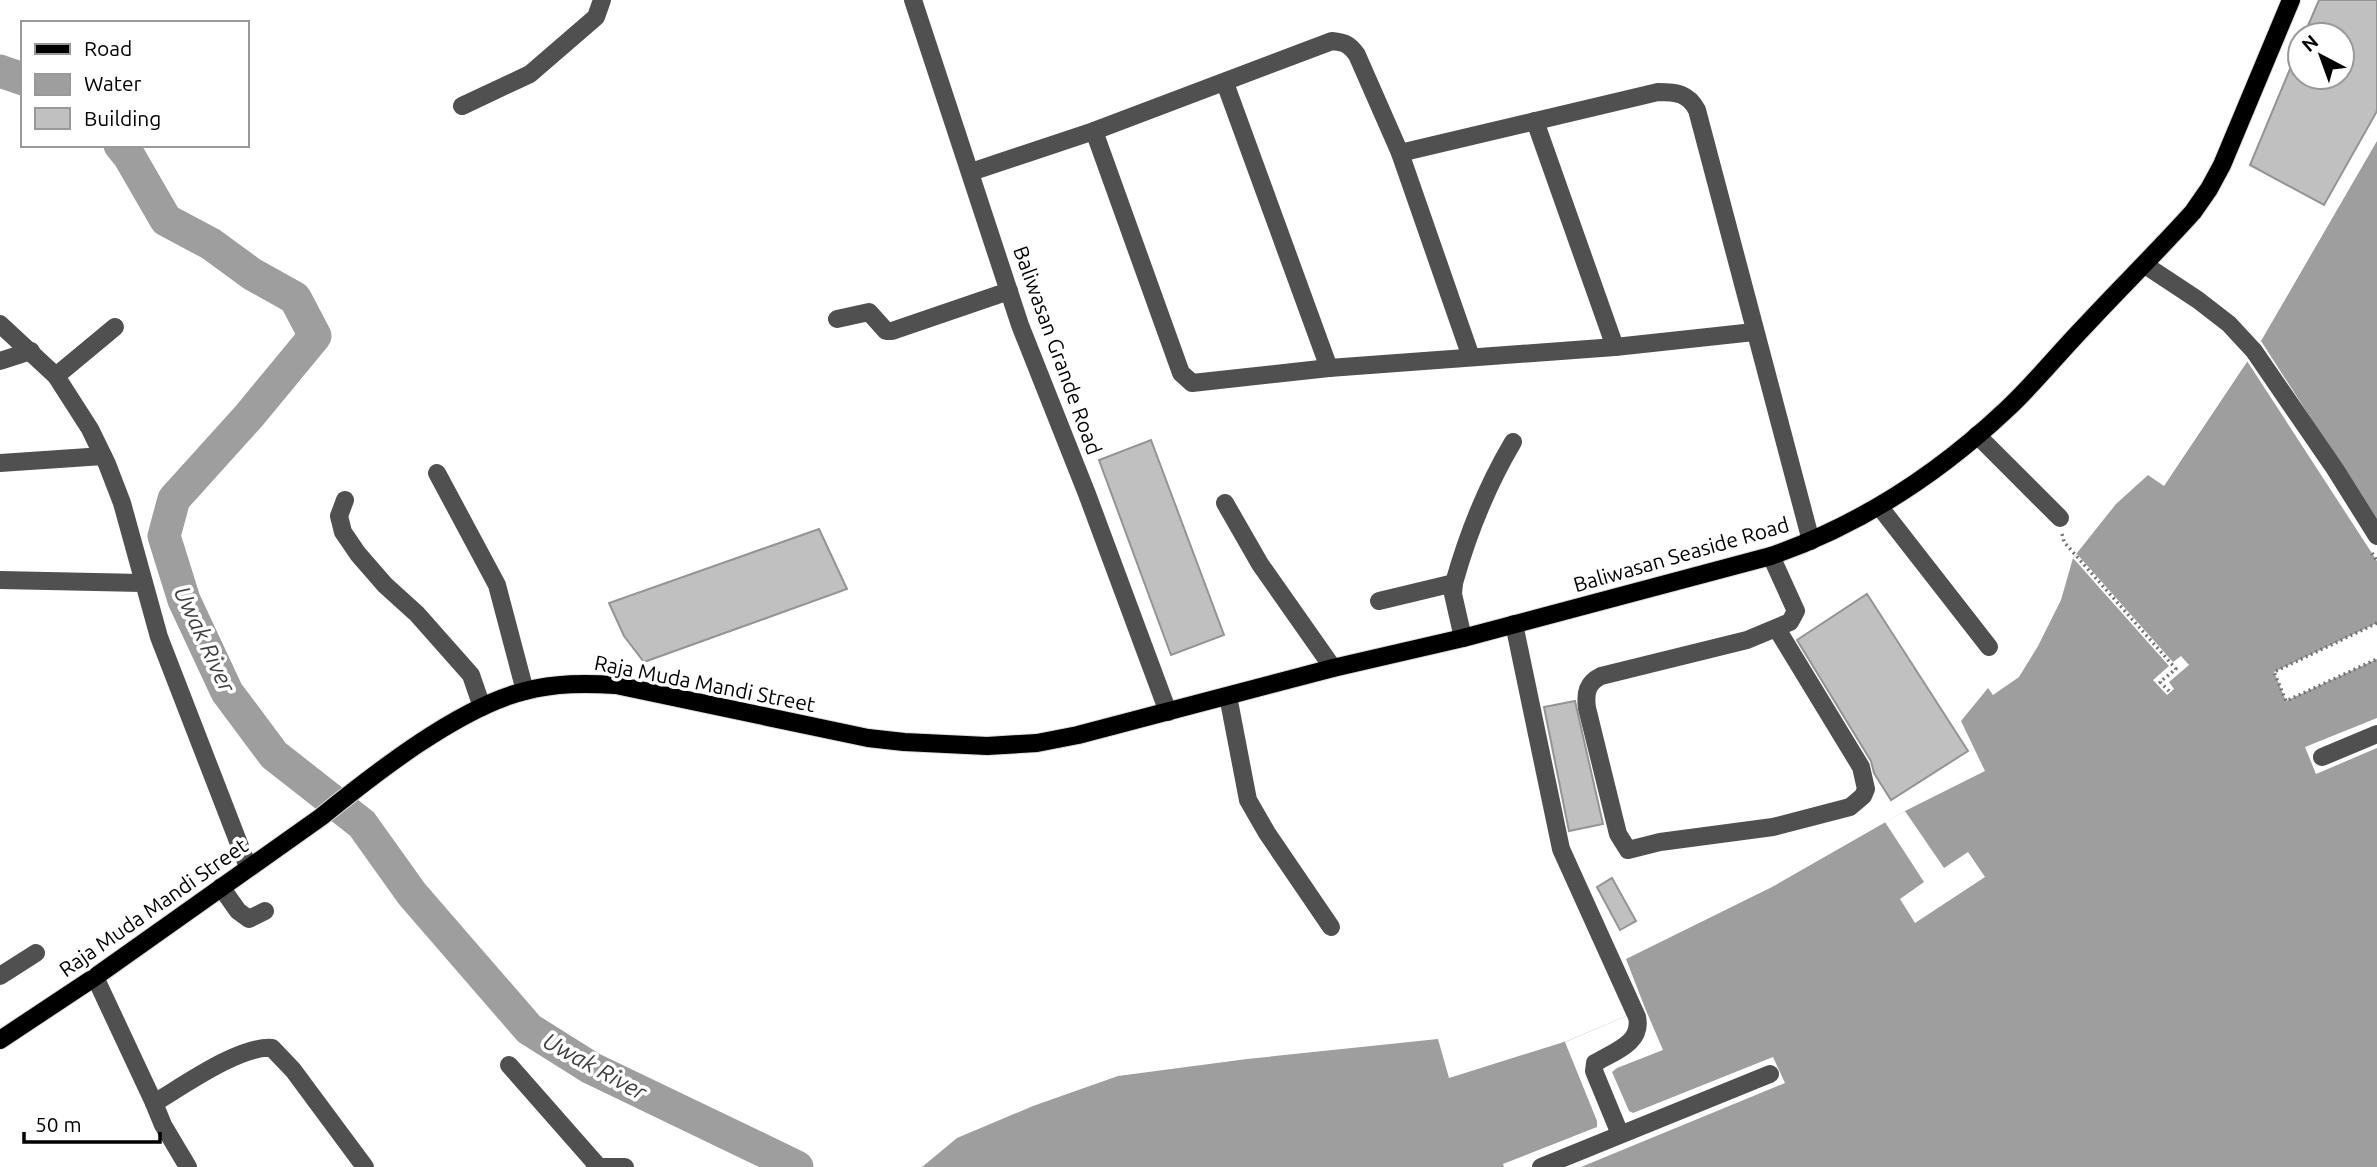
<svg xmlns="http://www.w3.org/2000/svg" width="2377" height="1167" viewBox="0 0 2377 1167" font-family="Ubuntu,sans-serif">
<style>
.water{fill:#9e9e9e}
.pier{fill:#fff}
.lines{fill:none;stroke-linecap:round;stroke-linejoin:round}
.river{stroke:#9e9e9e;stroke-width:33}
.building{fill:#c0c0c0;stroke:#949494;stroke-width:2}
.major-casing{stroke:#dbdbdb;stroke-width:20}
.path{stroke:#727272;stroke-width:3.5;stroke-dasharray:2 3.5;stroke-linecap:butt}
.minor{stroke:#505050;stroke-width:18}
.major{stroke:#000;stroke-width:18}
.labels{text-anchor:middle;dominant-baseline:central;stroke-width:7;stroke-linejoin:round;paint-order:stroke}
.street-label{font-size:21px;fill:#000;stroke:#fff}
.water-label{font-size:23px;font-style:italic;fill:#3f3f3f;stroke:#fff}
</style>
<rect width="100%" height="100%" fill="#fff"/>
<polygon class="water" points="2377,141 2377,1167 922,1167 957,1138 1033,1106 1118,1076 1247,1059 1438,1039 1449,1078 1567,1041 1645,1008 1626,959 1772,887 1905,811 1985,771 1961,721 1988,688 1993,695 2019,677 2038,646 2061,600 2073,558 2116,504 2148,475 2164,486 2261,341"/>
<g class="pier">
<polygon points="2261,341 2377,521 2377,561 2247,361"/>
<polygon points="2077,554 2173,662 2181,656 2189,665 2169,682 2174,689 2167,695 2153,680 2169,666 2073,558"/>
<polygon points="2377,623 2377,659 2286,701 2274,672"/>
<polygon points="2377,718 2377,748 2316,774 2305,747"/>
<polygon points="1905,811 1944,868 1968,852 1985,877 1915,923 1900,899 1924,882 1885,822"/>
<polygon points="1645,1008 1663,1050 1617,1068 1612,1072 1629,1111 1633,1113 1773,1057 1785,1083 1581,1167 1504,1167 1503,1164 1597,1127 1597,1121 1565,1042"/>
</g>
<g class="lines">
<g class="river">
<polyline points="0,71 23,79"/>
<polyline points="120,145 129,156 166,220 211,244 252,274 295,298 315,336 249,416 174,499 164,536 184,600 227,692 274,755 362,824 412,894 529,1029 591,1068 797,1167"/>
</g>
</g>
<g class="building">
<polygon points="2319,0 2377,0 2377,111 2324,205 2250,165 2300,45 2300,77 2342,77 2342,35 2304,35"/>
<polygon points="1151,440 1224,635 1171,655 1099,460"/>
<polygon points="819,529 847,589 644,662 624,636 609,603"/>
<polygon points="1867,594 1968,751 1891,800 1874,773 1871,761 1797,640"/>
<polygon points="1575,701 1603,824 1569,831 1544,707"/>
<polygon points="1612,878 1636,921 1620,930 1597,887"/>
</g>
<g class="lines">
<defs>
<path id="major" d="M0,1040L95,977L321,817C374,774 459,707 525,691C556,683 585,683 616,685L868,738L904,742L987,746L1037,743L1078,735L1333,668L1463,638L1771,556C1860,525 1938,474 2006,410C2033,385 2057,355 2083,328C2119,289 2157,252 2193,212L2209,189L2222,165L2291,0"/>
</defs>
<use href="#major" class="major-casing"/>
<g class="path">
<polyline points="2062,534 2064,542 2176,669 2160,682 2170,692"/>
<polyline points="2372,553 2377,561"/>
<polyline points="2377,623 2274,672 2286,701 2377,659"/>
</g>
<g class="minor">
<polyline points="913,0 1020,325 1087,494 1168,712"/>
<polyline points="1225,83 1329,368"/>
<polyline points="462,106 530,74 596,17 602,0"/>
<polyline points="1535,121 1615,347"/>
<polyline points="1094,131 1181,373 1192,383 1329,368 1615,347 1754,332"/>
<path d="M1400,153L1658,92C1676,92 1688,93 1697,110L1811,541"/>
<path d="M971,172L1094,131L1332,41C1345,42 1350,45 1357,55L1400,153L1471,357"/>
<polyline points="2145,265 2198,300 2229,324 2254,351 2335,469 2377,536"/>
<polyline points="837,319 869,312 886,331 892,331 1009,291"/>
<polyline points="0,324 56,376 90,429 107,464 122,503 159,637 248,867"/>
<polyline points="0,361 31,351"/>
<polyline points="56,376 115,327"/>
<polyline points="1977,435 2060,518"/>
<polyline points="0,463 103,456"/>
<polyline points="437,473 497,585 525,691"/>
<polyline points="345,500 339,516 343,532 358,554 385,585 417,614 471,675 482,707"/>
<polyline points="1225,503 1260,564 1333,668"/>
<polyline points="1879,506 1989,647"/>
<path d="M1771,556L1796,611L1790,622L1747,640L1601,676C1587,683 1585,693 1587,708L1618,834L1628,850L1660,842L1773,827L1850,807L1863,796L1866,789L1861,767L1777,629"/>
<polyline points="0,580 142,583"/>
<polyline points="1379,601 1454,583"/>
<path d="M1514,624L1561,849L1637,1017C1643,1043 1613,1052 1595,1063L1594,1071L1620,1134"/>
<path d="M1463,638L1453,594L1454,583C1468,533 1487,486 1513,442"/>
<polyline points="1228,696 1248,800 1267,833 1331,927"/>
<polyline points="2322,757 2377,734"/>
<polyline points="221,887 238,911 249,919 265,911"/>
<polyline points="0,976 36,953"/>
<polyline points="95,977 154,1103"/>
<polyline points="509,1065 597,1165"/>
<path d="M188,1167L163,1125L154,1103C183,1086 240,1045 272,1048L293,1070L365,1167"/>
<polyline points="595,1167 625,1167"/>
<polyline points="1541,1167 1770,1074"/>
</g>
<use href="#major" class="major"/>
</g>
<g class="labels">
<g class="street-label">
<text transform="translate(1058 350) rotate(70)">Baliwasan Grande Road</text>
<text transform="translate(1681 554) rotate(-16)">Baliwasan Seaside Road</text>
<text transform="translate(705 683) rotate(11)">Raja Muda Mandi Street</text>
<text transform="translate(153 907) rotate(-35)">Raja Muda Mandi Street</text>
</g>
<g class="water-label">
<text transform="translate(205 639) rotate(65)">Uwak River</text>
<text transform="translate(595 1066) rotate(29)">Uwak River</text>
</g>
</g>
<rect x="21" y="21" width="228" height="126" fill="#ffffff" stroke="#999999" stroke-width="2"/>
<rect x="35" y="44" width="35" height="10" fill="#000000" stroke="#999999" stroke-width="2"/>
<text x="84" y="56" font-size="21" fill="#000000">Road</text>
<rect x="35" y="74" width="35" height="21" fill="#9e9e9e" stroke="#999999" stroke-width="2"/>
<text x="84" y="91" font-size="21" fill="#000000">Water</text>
<rect x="35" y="108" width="35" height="21" fill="#c0c0c0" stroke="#999999" stroke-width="2"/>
<text x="84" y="126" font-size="21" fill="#000000">Building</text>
<g transform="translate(2321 56) rotate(319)"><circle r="33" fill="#ffffff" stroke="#999999" stroke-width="2"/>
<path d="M0-5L12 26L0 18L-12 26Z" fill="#000000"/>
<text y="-10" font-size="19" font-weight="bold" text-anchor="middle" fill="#000000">N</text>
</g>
<path d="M24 1132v10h136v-10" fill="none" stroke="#000000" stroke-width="3.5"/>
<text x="35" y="1132" font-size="21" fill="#000000" stroke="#ffffff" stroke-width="5" paint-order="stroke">50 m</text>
</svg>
